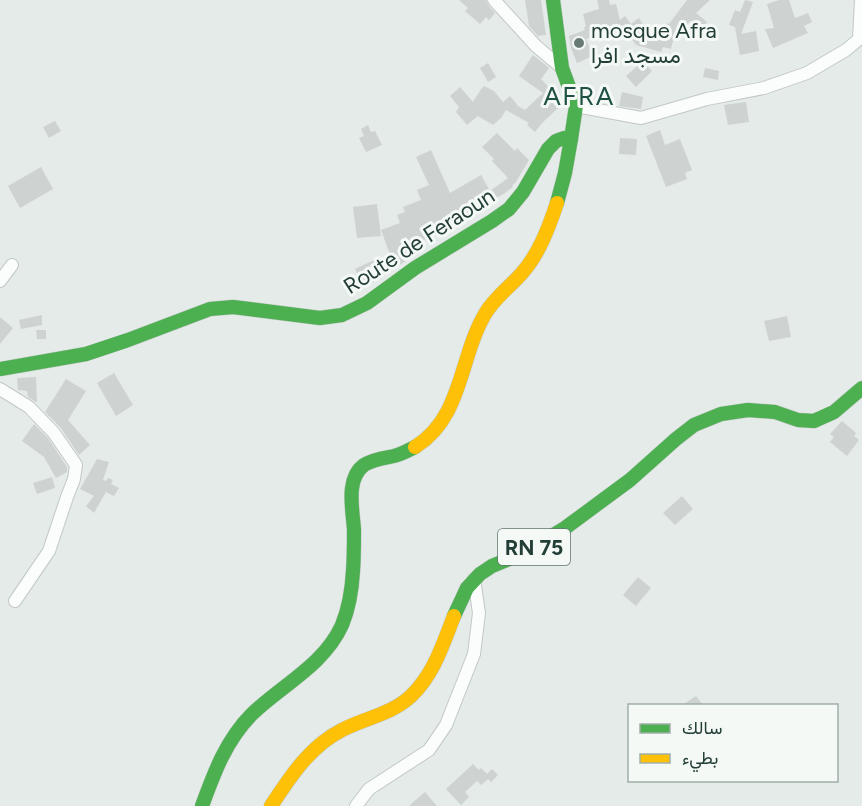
<svg xmlns="http://www.w3.org/2000/svg" width="862" height="806" viewBox="0 0 862 806" font-family="Figtree,Vazirmatn,sans-serif">
<style>
.building{fill:#ced3d1}
.lines{fill:none;stroke-linecap:round;stroke-linejoin:round}
.street-casing{stroke:#c2c8c5;stroke-width:14}
.fast-casing{stroke:#c0c8c5;stroke-width:15}
.slow-casing{stroke:#c0c8c5;stroke-width:15}
.street{stroke:#fbfcfc;stroke-width:12}
.fast{stroke:#4caf50;stroke-width:14}
.slow{stroke:#ffc107;stroke-width:14}
.poi-dot{fill:#677b74;stroke:#f4f9f6;stroke-width:2}
.labels{text-anchor:middle;dominant-baseline:central;stroke-width:6;stroke-linejoin:round;paint-order:stroke}
.shield{fill:#f4f9f6;stroke:#627670;stroke-width:1.5}
.shield-label{font-size:21px;font-weight:bold;fill:#233e36}
.poi-label{font-size:22px;fill:#233e36;stroke:#f4f9f6;text-anchor:start}
.street-label{font-size:22px;fill:#233e36;stroke:#f4f9f6}
.quarter-label{font-size:26px;letter-spacing:1.5px;fill:#1f5044;stroke:#f4f9f6}
</style>
<rect width="100%" height="100%" fill="#e5ebe8"/>
<g class="building">
<polygon points="459,0 486,0 488,5 495,13 489,20 486,17 480,24 465,11 468,8"/>
<polygon points="525,0 541,0 546,35 538,36 529,26"/>
<polygon points="597,0 609,0 610,5 616,4 620,20 625,16 631,24 639,18 648,32 658,34 667,23 669,24 687,0 710,0 696,13 707,22 702,30 690,21 677,39 674,37 671,49 663,47 661,52 636,45 625,30 606,33 586,39 593,56 577,63 571,48 569,36 585,30 584,27 586,27 583,14 599,9"/>
<polygon points="745,0 753,2 741,34 756,31 759,51 740,55 735,27 729,25 735,10 740,12"/>
<polygon points="779,0 789,0 795,18 808,13 812,22 804,26 808,33 773,48 765,29 774,28 767,4"/>
<polygon points="533,55 549,68 541,79 563,102 561,106 553,101 552,102 558,108 542,123 535,132 527,125 529,123 506,110 501,118 493,125 478,116 467,125 456,112 459,107 450,96 460,87 473,102 481,89 484,86 494,91 503,102 510,96 518,106 525,110 543,93 519,76"/>
<polygon points="643,61 652,71 636,87 626,76"/>
<polygon points="488,63 496,77 488,82 480,68"/>
<polygon points="705,68 719,71 718,80 703,77"/>
<polygon points="622,92 643,97 641,109 619,106"/>
<polygon points="746,102 749,122 728,125 724,105"/>
<polygon points="55,121 61,131 49,138 43,127"/>
<polygon points="368,125 371,132 375,131 382,145 366,152 359,138 364,136 361,129"/>
<polygon points="660,130 665,145 680,139 692,170 685,173 687,179 666,187 646,136"/>
<polygon points="497,133 515,151 517,148 529,160 516,182 512,186 513,187 505,193 453,222 453,224 429,235 430,238 411,245 413,253 404,255 406,261 395,268 381,230 400,223 397,215 405,212 403,207 421,200 417,190 429,185 416,157 431,150 450,193 481,175 490,191 508,178 492,161 494,159 482,147"/>
<polygon points="620,138 637,139 636,155 619,154"/>
<polygon points="41,167 53,189 20,208 8,186"/>
<polygon points="377,204 381,236 357,238 353,207"/>
<polygon points="374,260 382,278 363,287 355,269"/>
<polygon points="42,315 42,325 21,329 19,320"/>
<polygon points="787,316 791,337 769,341 764,321"/>
<polygon points="0,317 13,328 0,344"/>
<polygon points="36,330 46,330 46,339 37,339"/>
<polygon points="114,373 133,405 116,416 97,383"/>
<polygon points="36,377 37,402 36,402 28,397 27,391 18,390 17,378"/>
<polygon points="66,379 86,391 68,420 90,445 79,455 61,428 45,412"/>
<polygon points="842,421 856,433 854,436 859,440 847,456 830,442 834,437 830,434"/>
<polygon points="34,424 48,438 67,467 67,472 56,478 44,457 22,441"/>
<polygon points="97,459 109,462 103,480 106,481 108,478 113,480 111,484 119,488 114,496 106,492 94,513 86,506 94,496 80,489"/>
<polygon points="52,477 55,488 37,494 33,483"/>
<polygon points="682,496 693,509 675,525 663,513"/>
<polygon points="638,577 651,588 636,606 623,595"/>
<polygon points="696,696 703,705 682,705"/>
<polygon points="473,764 479,770 481,768 487,774 492,769 498,775 491,782 488,779 481,785 477,781 465,792 469,797 461,805 446,789"/>
<polygon points="425,792 437,806 409,806"/>
</g>
<g class="lines">
<defs>
<g id="street">
<polyline points="494,0 536,46 562,68"/>
<polyline points="576,106 641,118 707,99 764,88 807,73 846,50 859,39 861,0"/>
<polyline points="0,281 12,265"/>
<polyline points="0,389 29,407 54,433 76,465 74,479 67,497 49,551 15,601"/>
<polyline points="356,806 369,789 429,750 446,725 474,654 479,613 474,579"/>
</g>
<g id="fast">
<polyline points="553,0 562,68 576,106 571,139"/>
<polyline points="0,369 86,354 128,340 210,309 233,307 320,318 342,315 367,303 415,268 492,221 509,209 523,192 548,149 556,141 564,138 571,139 565,173 557,203"/>
<polyline points="454,616 467,588 480,574 492,566 526,552 565,528 630,480 676,439 694,425 721,414 748,410 775,412 798,420 814,421 834,412 862,388"/>
<path d="M202,806C214,773 226,740 252,714C282,685 324,665 342,625C349,608 352,589 353,571C354,558 354,544 354,530C353,511 345,479 364,465C373,459 384,458 394,456C402,454 409,450 415,447"/>
</g>
<g id="slow">
<path d="M415,447C463,417 459,358 485,314C494,298 510,287 522,273C539,254 549,227 557,203"/>
<path d="M271,806C290,777 310,746 342,730C365,718 392,714 411,696C434,674 443,644 454,616"/>
</g>
</defs>
<use href="#street" class="street-casing"/>
<use href="#fast" class="fast-casing"/>
<use href="#slow" class="slow-casing"/>
<use href="#street" class="street"/>
<use href="#fast" class="fast"/>
<use href="#slow" class="slow"/>
</g>
<circle class="poi-dot" cx="579" cy="43" r="6"/>
<g class="labels">
<rect class="shield" x="498" y="529" width="72" height="36" rx="4.5"/>
<g class="shield-label">
<text x="534" y="547">RN 75</text>
</g>
<g class="poi-label">
<text x="591" y="30">mosque Afra<tspan x="591" dy="25">مسجد افرا</tspan></text>
</g>
<g class="street-label">
<text transform="translate(419 241) rotate(-33)">Route de Feraoun</text>
</g>
<g class="quarter-label">
<text x="579" y="96">AFRA</text>
</g>
</g>
<rect x="628" y="704" width="210" height="78" fill="#f4f9f6" stroke="#a0aea9" stroke-width="1.5"/>
<rect x="640" y="724" width="30" height="9" fill="#4caf50" stroke="#a0aea9" stroke-width="1.5"/>
<text x="682" y="734" font-size="18" fill="#233e36">سالك</text>
<rect x="640" y="754" width="30" height="9" fill="#ffc107" stroke="#a0aea9" stroke-width="1.5"/>
<text x="682" y="764" font-size="18" fill="#233e36">بطيء</text>
</svg>
